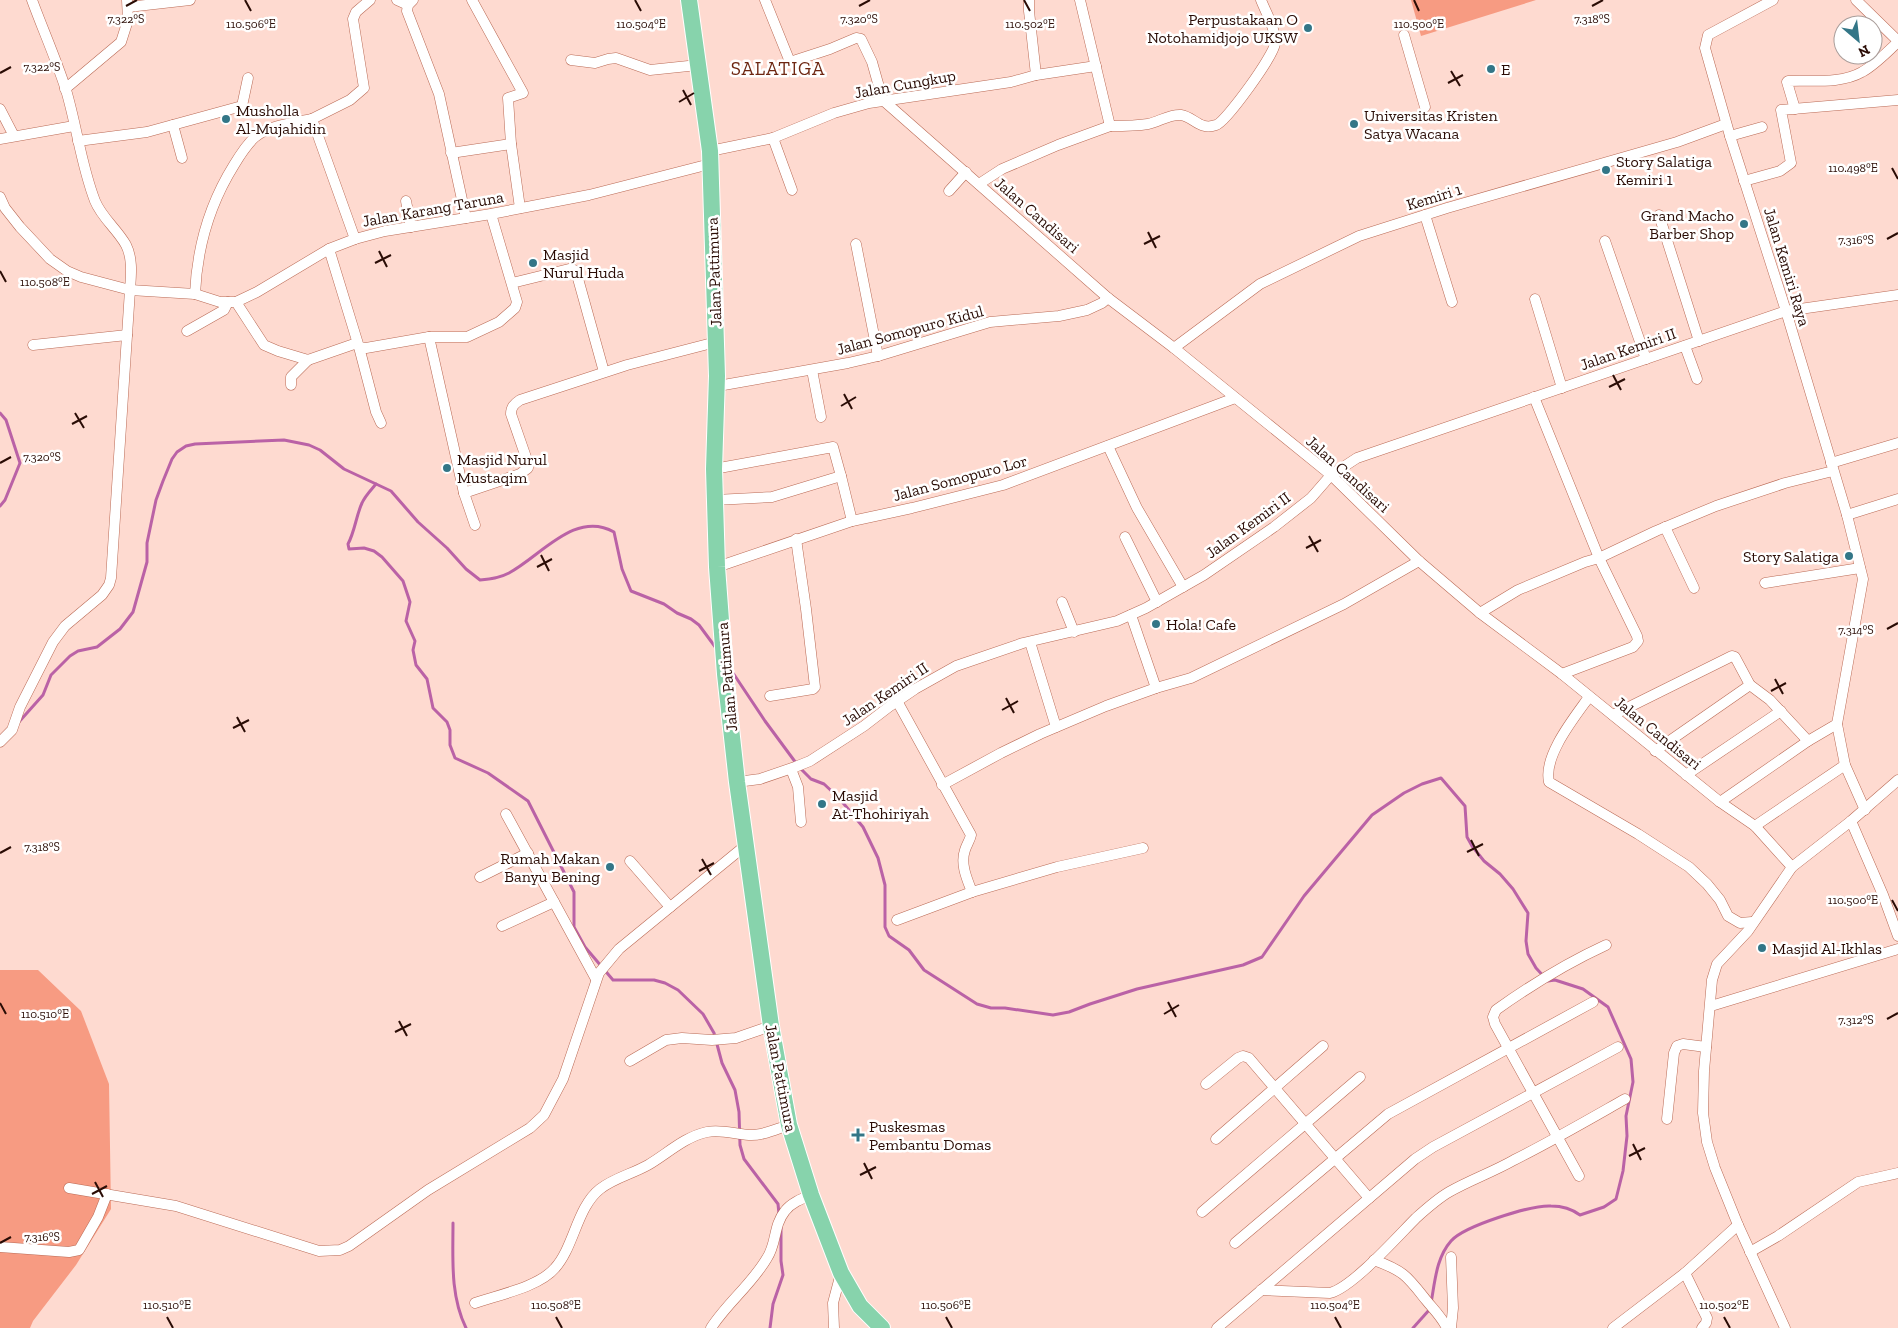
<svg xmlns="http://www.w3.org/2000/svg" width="1898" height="1328" viewBox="0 0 1898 1328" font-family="'Zilla Slab',serif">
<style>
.green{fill:#f79b82}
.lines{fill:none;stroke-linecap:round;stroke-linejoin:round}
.stream{stroke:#ba62a6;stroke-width:3}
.minor-casing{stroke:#ba6a55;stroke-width:11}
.primary-casing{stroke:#fff;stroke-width:18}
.minor{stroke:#fff;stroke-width:10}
.primary{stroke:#87d3ac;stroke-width:16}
.ticks{fill:none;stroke:#2a0c05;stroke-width:2}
.poi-dot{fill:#337687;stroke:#fff;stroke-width:2}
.labels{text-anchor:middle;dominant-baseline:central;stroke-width:5;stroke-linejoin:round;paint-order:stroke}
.poi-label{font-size:16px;fill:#2a0c05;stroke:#fff;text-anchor:start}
.street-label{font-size:16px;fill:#2a0c05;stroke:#fff}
.quarter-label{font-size:19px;letter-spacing:1px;fill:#6e2712;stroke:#fff}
.ticks-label{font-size:12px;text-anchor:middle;fill:#2a0c05;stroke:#fff;stroke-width:5;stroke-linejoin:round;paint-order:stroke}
</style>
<rect width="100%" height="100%" fill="#fedad0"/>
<g class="green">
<polygon points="1411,0 1536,0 1421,36"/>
<polygon points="0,970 38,970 81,1011 109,1084 111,1209 76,1265 33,1321 30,1328 0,1328"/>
</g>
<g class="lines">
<g class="stream">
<polyline points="0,413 6,420 20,463 5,500 0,506"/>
<path d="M376,484C371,490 365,496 362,503C356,516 355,531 348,544L349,549L364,548L374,551L382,557L403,581L410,602L406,621L415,641L413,650L416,665L427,679L433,708L447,722L450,730V745L455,758L488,773L528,801L574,892V927L585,947L613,980H654L665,983L678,990L703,1014L714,1033L722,1063L735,1090L739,1112L740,1145L744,1159L778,1204L779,1214"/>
<polyline points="731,670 765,721 796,763"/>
<path d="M18,723L43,695L51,675L70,656L78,651L97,647L120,629L133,612L147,562V543L156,500L163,481L172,459L177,452L186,446L195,444L284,440L309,445L320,450L344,469L391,491L418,522L447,548L466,569L480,580C490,579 500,578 509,573C541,556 575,510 614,532L622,569L631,591L664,604L677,613L691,619L699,625L716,648"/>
<path d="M800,768L811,779L824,784L839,798L863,827L878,858L885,885V927L889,936L909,950L924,970L977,1004L991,1008H1005L1053,1015L1069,1012L1090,1004L1137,989L1243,965L1262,957L1304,896L1372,815L1404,793L1422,784L1441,778L1465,806L1467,837L1472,846L1484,861L1500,874L1513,889L1528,913L1526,941L1528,954L1536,968L1548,981L1555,980L1583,989L1608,1007L1631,1059L1633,1082L1626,1116L1627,1136L1623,1171L1616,1199L1604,1207L1580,1215C1572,1209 1561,1206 1551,1206C1531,1205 1464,1226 1451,1241C1436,1258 1435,1282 1431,1303"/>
<path d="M453,1223C453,1259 450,1295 466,1328"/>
<polyline points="770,1328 773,1304 783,1275 781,1261 781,1225"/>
<polyline points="1413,1328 1430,1309"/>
</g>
<defs>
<g id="minor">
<polyline points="397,0 408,5"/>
<polyline points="413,0 408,5 407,11 439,94 466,218"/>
<polyline points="765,0 790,62 830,49 856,38 861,39 872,62 883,101"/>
<polyline points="1773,0 1708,35 1705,48 1730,136 1786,311 1847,515 1863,579 1837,724 1845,765 1865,810"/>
<polyline points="1856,0 1898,41"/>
<polyline points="128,7 190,0"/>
<polyline points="1404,35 1425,107"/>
<polyline points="571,60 595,63 608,59 616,58 650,70 698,65"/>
<polyline points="1036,75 1096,66"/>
<polyline points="65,89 121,42 128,20 127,0"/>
<polyline points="884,101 1108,298 1174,348 1331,475 1419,561 1480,613 1562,674 1720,802 1755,826 1792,867"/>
<polyline points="0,109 14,136"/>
<path d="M1795,109L1787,82L1788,81C1812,80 1841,84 1862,72C1875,65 1887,52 1898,42"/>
<polyline points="173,125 182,158"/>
<path d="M1110,126C1123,126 1136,126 1148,124C1159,122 1169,114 1181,115C1194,117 1200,131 1216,125C1226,122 1275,54 1275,43C1276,29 1266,13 1261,0"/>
<polyline points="1730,136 1762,127"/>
<polyline points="773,138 792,190"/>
<polyline points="0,139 74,126"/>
<polyline points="78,141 147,132 242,106 248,78"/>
<polyline points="511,144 520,208"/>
<polyline points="710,151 773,138 834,113 869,103 1011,82 1036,75 1029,11 1029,0"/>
<polyline points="451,153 511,144 508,98 523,93 472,0"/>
<polyline points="1744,181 1780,171 1791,163 1781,110 1898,100"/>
<polyline points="979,184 1002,169 1058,145 1110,126 1080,0"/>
<polyline points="949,191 966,172"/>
<polyline points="0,197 5,208 20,227 50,259 67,271 81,277 130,290 195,294 220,302 236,302 257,292 329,249 355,239 385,231 491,214 589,195 710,164"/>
<polyline points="406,201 411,227"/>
<polyline points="1425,215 1452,302"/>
<polyline points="1659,215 1699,341"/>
<polyline points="355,239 312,119 350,100 364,88 353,19 356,12 370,0"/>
<polyline points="1605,241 1646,359"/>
<polyline points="856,244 878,356"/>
<polyline points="329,249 359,347 366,348 429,337 467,337 499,322 515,308 517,302 491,214"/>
<polyline points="512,283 569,269 574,270 577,275 604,372"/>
<path d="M195,294C197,248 209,205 234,165C240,155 246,145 255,137C270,125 293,123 312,119"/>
<polyline points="1535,299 1562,388"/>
<polyline points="236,302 264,345 278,351 308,360 357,343"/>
<polyline points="187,331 224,310 228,302"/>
<path d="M429,337L464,493L520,474L528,468V463L511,414C511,407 514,404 520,400L627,365L716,342"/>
<polyline points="33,345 127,335"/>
<polyline points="1685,346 1697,379"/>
<polyline points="359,347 376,412 381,423"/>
<polyline points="1174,348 1260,284 1359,236 1447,208 1677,142 1726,124"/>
<polyline points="812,370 821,417"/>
<polyline points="291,385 291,377 308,360"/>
<polyline points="718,386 848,363 878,356 990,322 1059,316 1087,310 1102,303 1108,298"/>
<polyline points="1534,397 1599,558 1637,636 1638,641 1633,647 1562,674"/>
<polyline points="1108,446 1137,508 1183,587"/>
<polyline points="1831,463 1898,443"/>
<polyline points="714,469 833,447 841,476 772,497 715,500"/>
<polyline points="841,476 852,521"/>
<polyline points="464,493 475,525"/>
<polyline points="1847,515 1898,499"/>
<polyline points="1665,527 1694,588"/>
<polyline points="1125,537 1157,602"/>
<polyline points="717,567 852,521 912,508 1003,485 1235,398"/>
<polyline points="1765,583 1860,568"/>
<polyline points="1062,602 1074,632"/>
<polyline points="1480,613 1518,590 1585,562 1599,558 1656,531 1716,506 1785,483 1833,471"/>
<polyline points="1131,615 1156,688"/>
<polyline points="1030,642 1056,727"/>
<polyline points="770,696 813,689 815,687 806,609 796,539"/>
<path d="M1589,697C1574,718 1543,756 1549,782L1638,834L1689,867L1707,884L1720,900L1728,916L1740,923L1752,922"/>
<path d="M897,701L971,835C970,840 967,844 965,850C960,864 967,879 972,892"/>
<polyline points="1613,715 1732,656 1735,657 1750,685 1770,700 1808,741 1837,724"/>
<path d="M0,742L12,730L20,707L53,642L65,626L102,595L109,585L111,578L130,290C131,275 133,259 126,245C117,229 102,218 95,201C81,165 77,127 66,90C56,59 43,30 32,0"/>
<polyline points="1655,751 1750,685"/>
<polyline points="791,769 798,787 801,822"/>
<polyline points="1686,775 1781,711"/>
<polyline points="737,782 760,779 795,767 810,761 864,726 890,706 915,689 956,666 1023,643 1117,621 1146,608 1204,575 1274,527 1311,498 1331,475 1357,458 1786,311 1898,295"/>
<polyline points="942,785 1001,753 1040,734 1106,706 1156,688 1191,678 1344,604 1419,561"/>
<polyline points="1720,802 1808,741"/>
<polyline points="506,814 596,979"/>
<polyline points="1851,821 1883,895 1898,936"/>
<polyline points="1755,826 1845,765"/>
<polyline points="630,861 670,907"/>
<polyline points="480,877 528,853"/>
<polyline points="897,920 972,892 1057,867 1143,848"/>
<polyline points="502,926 554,902"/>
<polyline points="1711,1006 1898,949"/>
<polyline points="630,1061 666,1040 682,1038 712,1040 736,1038 771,1026"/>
<polyline points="1206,1084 1238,1058 1243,1056 1249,1058 1369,1198"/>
<polyline points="1667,1119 1674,1053 1677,1046 1683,1044 1706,1047"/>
<polyline points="1216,1139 1323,1046"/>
<path d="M1579,1176L1495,1024L1493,1017L1496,1010C1531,985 1567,963 1606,945"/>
<polyline points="69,1188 176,1206 319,1251 340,1250 349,1246 428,1190 530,1128 544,1115 563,1079 599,973 619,949 746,845"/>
<polyline points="1202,1212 1360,1077"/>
<polyline points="1235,1243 1388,1114 1593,1002"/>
<polyline points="0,1247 69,1252 79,1250 98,1217 107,1194"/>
<polyline points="1750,1252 1778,1236 1858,1182 1898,1173"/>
<path d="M1374,1260C1404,1271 1407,1276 1426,1300C1434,1310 1441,1316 1447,1328"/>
<polyline points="1685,1273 1707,1318 1706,1323 1702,1328"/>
<path d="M1261,1290L1330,1293C1353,1287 1398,1236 1416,1218C1426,1209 1437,1199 1449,1192C1470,1180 1493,1172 1514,1160C1552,1141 1588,1120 1625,1099"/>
<path d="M475,1303C498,1295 539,1287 555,1268C574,1247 577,1207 600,1189C614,1178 632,1174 648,1165C667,1154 684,1137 707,1132C721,1129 734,1134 749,1135C762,1136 776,1129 789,1125"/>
<path d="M711,1328C727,1303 752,1284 767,1258C777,1243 773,1226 785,1211C791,1203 801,1199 811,1195"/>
<polyline points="834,1328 833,1303 841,1273"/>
<polyline points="1217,1328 1415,1159 1433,1147 1618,1047"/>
<polyline points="1451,1328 1453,1308 1451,1257"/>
<polyline points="1613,1328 1685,1273 1738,1225"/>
<polyline points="1785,1328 1738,1225 1715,1168 1707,1142 1703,1113 1704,1071 1712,980 1717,964 1748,931 1792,867 1851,821 1898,780"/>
</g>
<polyline id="primary" points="689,0 710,151 717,376 714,469 717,567 725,674 737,782 771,1026 789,1125 811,1195 841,1273 860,1306 882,1328"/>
</defs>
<use href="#minor" class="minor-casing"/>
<use href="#primary" class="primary-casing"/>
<use href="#minor" class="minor"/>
<use href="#primary" class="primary"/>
</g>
<path class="ticks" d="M245,0L251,11M635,0L641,11M1024,0L1030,11M1414,0L1419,11M126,6L137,0M859,6L870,0M1592,6L1603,0M1451,71L1460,86M0,73L11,67M1448,83L1463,75M683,90L691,105M679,102L694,93M1892,168L1898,179M1148,232L1156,248M1887,239L1898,233M1144,244L1160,236M379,251L387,267M375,263L391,255M0,271L6,282M1613,375L1621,390M1609,387L1625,379M844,394L852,409M841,406L856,397M75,413L84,428M72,424L87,416M0,463L11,457M1309,536L1318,552M1306,548L1321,540M541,555L549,571M537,567L552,559M1887,629L1898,623M1775,679L1783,694M1771,691L1786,683M1006,698L1014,713M1002,710L1018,701M237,717L245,732M233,728L249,720M1471,840L1479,856M1467,852L1483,844M0,853L11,847M702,859L711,875M699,871L714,863M1892,900L1898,911M1168,1002L1176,1017M0,1003L6,1014M1164,1014L1179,1005M1887,1019L1898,1013M399,1021L407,1036M395,1032L411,1024M1633,1144L1641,1160M1629,1156L1645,1148M864,1163L872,1179M860,1175L876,1167M95,1182L103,1197M92,1194L107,1186M0,1243L11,1237M167,1317L173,1328M556,1317L562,1328M946,1317L952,1328M1335,1317L1341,1328M1724,1317L1730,1328"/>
<g class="poi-dot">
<circle cx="1308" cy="28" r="5"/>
<circle cx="1491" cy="69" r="5"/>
<circle cx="226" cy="119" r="5"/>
<circle cx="1354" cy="124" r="5"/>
<circle cx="1606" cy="170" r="5"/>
<circle cx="1744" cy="224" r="5"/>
<circle cx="533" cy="263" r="5"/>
<circle cx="447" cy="468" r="5"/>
<circle cx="1849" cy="556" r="5"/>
<circle cx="1156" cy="624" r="5"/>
<circle cx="822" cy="804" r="5"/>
<circle cx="610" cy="867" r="5"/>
<circle cx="1762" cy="948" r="5"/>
<path d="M855.5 1127.5h5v5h5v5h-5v5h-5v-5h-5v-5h5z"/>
</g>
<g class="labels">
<g class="poi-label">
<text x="1298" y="19" text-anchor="end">Perpustakaan O<tspan x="1298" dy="18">Notohamidjojo UKSW</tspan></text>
<text x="1501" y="69">E</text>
<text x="236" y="110">Musholla<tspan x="236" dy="18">Al-Mujahidin</tspan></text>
<text x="1364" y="115">Universitas Kristen<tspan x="1364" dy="18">Satya Wacana</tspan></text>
<text x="1616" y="161">Story Salatiga<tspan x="1616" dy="18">Kemiri 1</tspan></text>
<text x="1734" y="215" text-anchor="end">Grand Macho<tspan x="1734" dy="18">Barber Shop</tspan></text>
<text x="543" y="254">Masjid<tspan x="543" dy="18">Nurul Huda</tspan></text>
<text x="457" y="459">Masjid Nurul<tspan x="457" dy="18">Mustaqim</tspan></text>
<text x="1839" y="556" text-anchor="end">Story Salatiga</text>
<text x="1166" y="624">Hola! Cafe</text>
<text x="832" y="795">Masjid<tspan x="832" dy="18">At-Thohiriyah</tspan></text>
<text x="600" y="858" text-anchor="end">Rumah Makan<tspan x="600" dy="18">Banyu Bening</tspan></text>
<text x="1772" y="948">Masjid Al-Ikhlas</text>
<text x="869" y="1126">Puskesmas<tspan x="869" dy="18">Pembantu Domas</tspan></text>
</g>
<g class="street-label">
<text transform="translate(905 84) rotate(-10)">Jalan Cungkup</text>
<text transform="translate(1434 197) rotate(-17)">Kemiri 1</text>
<text transform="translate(433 209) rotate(-10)">Jalan Karang Taruna</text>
<text transform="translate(1037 215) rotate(41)">Jalan Candisari</text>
<text transform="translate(1787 267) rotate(73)">Jalan Kemiri Raya</text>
<text transform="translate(714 272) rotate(-92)">Jalan Pattimura</text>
<text transform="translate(910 330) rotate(-15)">Jalan Somopuro Kidul</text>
<text transform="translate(1628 349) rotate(-19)">Jalan Kemiri II</text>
<text transform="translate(1348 474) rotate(42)">Jalan Candisari</text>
<text transform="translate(960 478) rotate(-15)">Jalan Somopuro Lor</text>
<text transform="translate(1248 525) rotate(-36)">Jalan Kemiri II</text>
<text transform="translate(727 677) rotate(-95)">Jalan Pattimura</text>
<text transform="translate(885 694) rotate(-34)">Jalan Kemiri II</text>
<text transform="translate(1658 733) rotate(39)">Jalan Candisari</text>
<text transform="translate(781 1078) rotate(79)">Jalan Pattimura</text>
</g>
<g class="quarter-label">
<text x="778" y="68">SALATIGA</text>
</g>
</g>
<g class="ticks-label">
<text x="126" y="23">7.322°S</text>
<text x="859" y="23">7.320°S</text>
<text x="1592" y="23">7.318°S</text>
<text x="251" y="28">110.506°E</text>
<text x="641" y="28">110.504°E</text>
<text x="1030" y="28">110.502°E</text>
<text x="1419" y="28">110.500°E</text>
<text x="42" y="71">7.322°S</text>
<text x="1853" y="172">110.498°E</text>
<text x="1856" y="244">7.316°S</text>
<text x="45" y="286">110.508°E</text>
<text x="42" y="461">7.320°S</text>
<text x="1856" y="634">7.314°S</text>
<text x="42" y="851">7.318°S</text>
<text x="1853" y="904">110.500°E</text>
<text x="45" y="1018">110.510°E</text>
<text x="1856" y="1024">7.312°S</text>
<text x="42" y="1241">7.316°S</text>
<text x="167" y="1309">110.510°E</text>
<text x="556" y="1309">110.508°E</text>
<text x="946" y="1309">110.506°E</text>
<text x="1335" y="1309">110.504°E</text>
<text x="1724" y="1309">110.502°E</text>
</g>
<g transform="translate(1858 40) rotate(152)"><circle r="24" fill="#ffffff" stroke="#aa9e9b"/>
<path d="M0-4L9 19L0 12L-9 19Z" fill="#337687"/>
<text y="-8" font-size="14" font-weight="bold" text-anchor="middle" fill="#2a0c05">N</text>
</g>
</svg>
